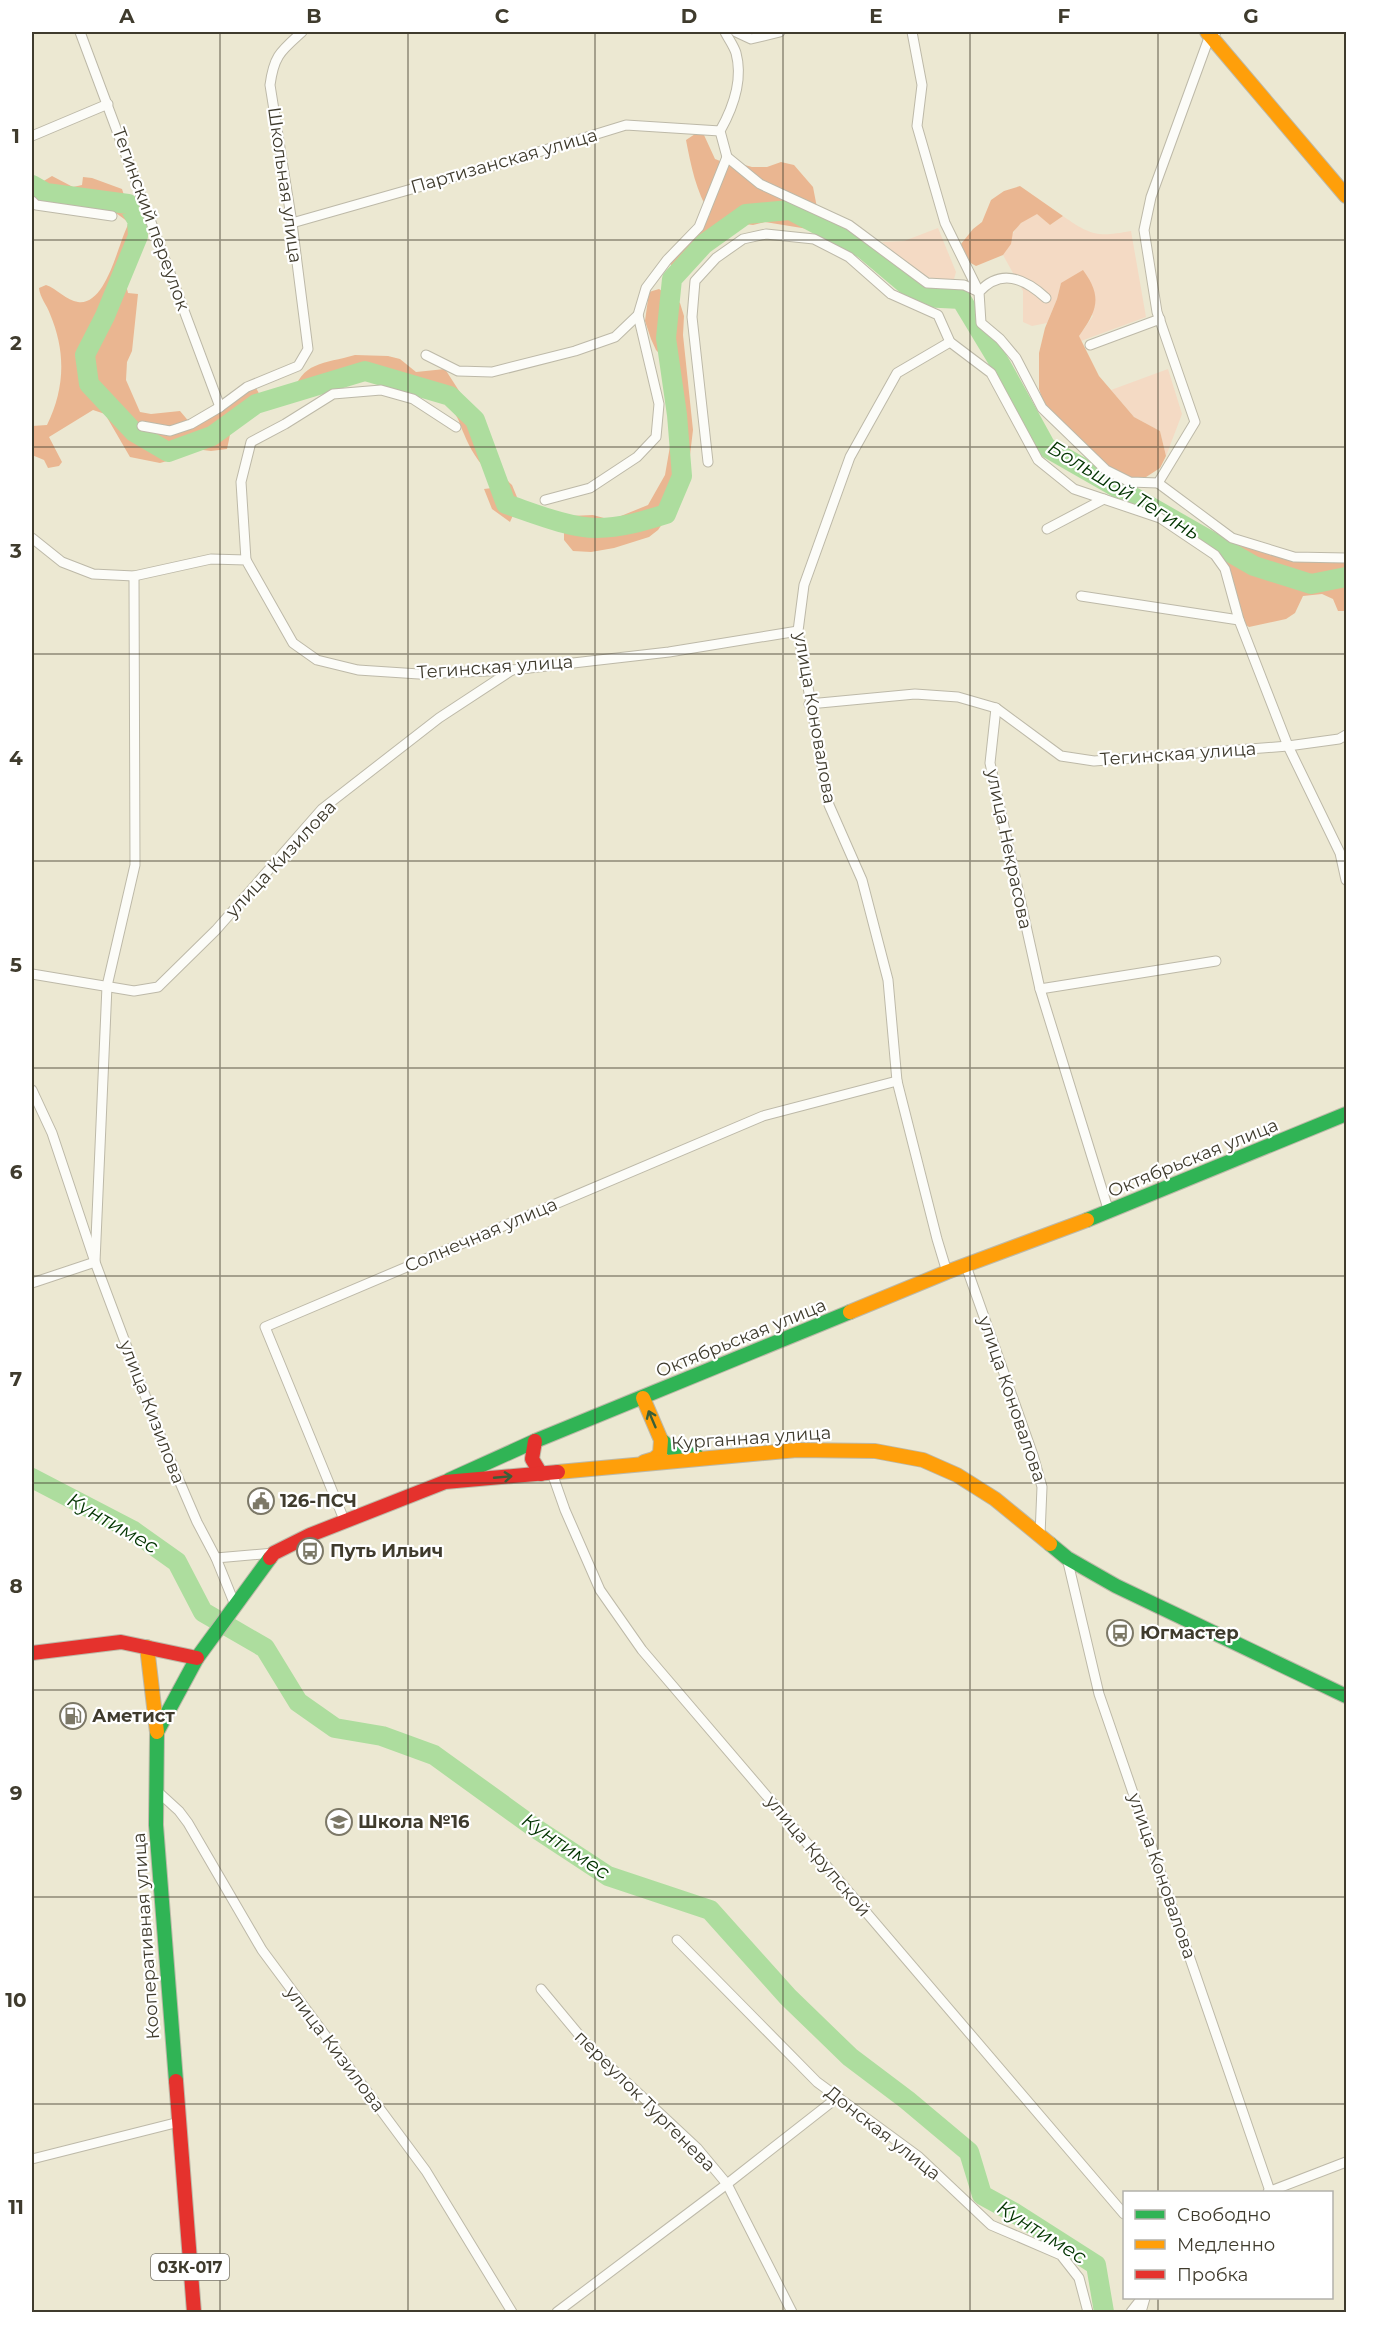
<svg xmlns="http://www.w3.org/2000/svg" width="1378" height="2344" viewBox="0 0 1378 2344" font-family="Montserrat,sans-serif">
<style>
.green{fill:#f4dac4}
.forest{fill:#eab691}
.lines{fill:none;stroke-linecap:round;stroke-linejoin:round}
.river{stroke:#addd9e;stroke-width:20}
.street-casing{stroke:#bdb9a8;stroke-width:11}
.fast-casing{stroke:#bdb9a8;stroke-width:16}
.slow-casing{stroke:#bdb9a8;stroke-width:16}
.jam-casing{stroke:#bdb9a8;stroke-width:16}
.street{stroke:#fcfcf8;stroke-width:9}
.fast{stroke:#30b455;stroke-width:14}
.slow{stroke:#ff9f0a;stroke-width:14}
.jam{stroke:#e5322d;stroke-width:14}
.oneway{stroke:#3a5f39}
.grid{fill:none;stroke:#3f3b2d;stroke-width:1.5;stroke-opacity:0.55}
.labels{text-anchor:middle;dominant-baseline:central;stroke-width:4.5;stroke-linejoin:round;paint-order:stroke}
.shield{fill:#fff;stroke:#79766c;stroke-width:1.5}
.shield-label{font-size:16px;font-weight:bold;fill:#3f3b2d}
.street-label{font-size:18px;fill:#3f3b2d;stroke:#fff}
.poi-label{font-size:18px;font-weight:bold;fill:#3f3b2d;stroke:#fff;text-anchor:start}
.water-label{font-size:20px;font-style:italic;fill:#023400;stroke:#fff}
.neatline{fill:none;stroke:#3f3b2d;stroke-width:2}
.grid-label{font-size:20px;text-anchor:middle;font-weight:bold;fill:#3f3b2d}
</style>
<rect width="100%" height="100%" fill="#ece8d2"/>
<g class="green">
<path d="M1037,213L1050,225L1063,216C1091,236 1098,237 1131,231L1146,317L1081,341L1079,336L1093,316L1061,283L1057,299L1047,323L1032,326L1023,322V291L1003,255C1009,246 1009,240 1014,232C1018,223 1029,218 1037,213Z"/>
<path d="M938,228L956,272L954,279C926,287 901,257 882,242L904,241Z"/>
<polygon points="1168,369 1182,414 1166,456 1160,431 1134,417 1111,390"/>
</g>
<g class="forest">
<path d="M695,134L704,135L715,159L728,164H741L752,167H767L781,162L794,165L813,187L819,218L814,230L765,222L753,225L744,224C735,230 724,235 715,242C702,253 693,270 677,278L670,263L699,233L710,214C696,191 691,166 686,140Z"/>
<path d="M52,176L73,187L82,185L83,177L92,178L122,189L131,217L129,223L143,228L145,235L138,248L125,281L128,293L138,294L132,351L127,362L126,380L140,412L151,414L180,411L191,424L246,391L256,388L261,397L254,413L231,430L227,449L211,451L195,449L180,453L167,461L160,463L130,457L105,414L93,410L49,437L62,462L59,466L48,468L44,460L32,455V426L47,425C65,388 66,352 50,314C47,305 40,298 39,288L46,285C56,288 67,301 78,302C107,306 118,242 129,223C96,193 70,210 32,197V181L42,182Z"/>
<polygon points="1020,186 1063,216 1050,225 1037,214 1021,223 1013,232 1011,244 1003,255 976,266 969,262 961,244 973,229 982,222 991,200 1004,191"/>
<path d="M1083,270C1103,297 1097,311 1079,336L1099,376L1111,390L1134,417L1160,431L1166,456L1160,468L1143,479L1118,475L1045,407L1039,389V353L1045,328L1057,299L1061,283Z"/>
<polygon points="659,289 680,303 684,316 683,335 693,430 686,488 673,514 665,520 658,530 649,537 614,548 591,552 573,551 564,540 564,529 570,516 593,515 611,520 648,505 665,475 673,429 681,419 682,388 675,370 656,350 651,339 645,321 649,292"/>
<path d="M355,355L388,356L400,359L416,372L445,369L463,397L475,420L492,466L512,485L519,502L510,522L492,509L484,489L492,488L490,473C479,464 469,447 464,434C461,428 459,418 454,413C443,399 422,391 405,388C397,385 387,381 379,380C352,376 320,386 299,401L292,397C301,361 324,364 355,355Z"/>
<polygon points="1232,538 1294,557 1346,558 1346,611 1338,611 1333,599 1322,594 1303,596 1295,613 1286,619 1249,627 1239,620 1215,555"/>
</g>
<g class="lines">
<g class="river">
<path d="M32,185L46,193L128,204L137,220L138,236L105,316L85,355L89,384L134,432L168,452L212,436L256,404L365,371L450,396L475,420L506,504C533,513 569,528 597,528C621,528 644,521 666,514L682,476L677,415L666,338L672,279L704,244L746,214L790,210L864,249L921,297L961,299L1002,367L1046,447L1254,566L1311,584L1346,577"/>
<polyline points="32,1478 132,1530 177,1562 203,1612 265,1648 298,1702 335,1728 382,1736 434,1755 535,1828 608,1876 710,1910 788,1997 850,2057 907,2100 969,2152 982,2195 1013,2212 1096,2265 1104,2312"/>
</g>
<defs>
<g id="street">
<polyline points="80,32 220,407"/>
<path d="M725,32C728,38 734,46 736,53C743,79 733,108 720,131L727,157"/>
<polyline points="736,32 751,39 780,32"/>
<polyline points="32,136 108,104"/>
<polyline points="727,157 760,184 849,225 927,283 964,285 979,292 945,223 917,126 922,85 912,32"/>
<polyline points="32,201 36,205 112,216"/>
<polyline points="292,223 496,165 626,125 720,131"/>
<path d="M1046,298C1024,278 1001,268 979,292L981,323L1000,339L1016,358L1042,408L1106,470L1130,482L1158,483L1195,422L1157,312L1144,230L1151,197L1210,35L1216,32"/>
<polyline points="1090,345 1160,319"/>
<polyline points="426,355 458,371 492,372 575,351 615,337 638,315 646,288 667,260 699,227 727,157"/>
<path d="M142,426L170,431L191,424L220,407L247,387L298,366L308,349L292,223L270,85C274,55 281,51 302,32"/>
<polyline points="708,462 692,317 695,281 716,258 743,239 766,234 814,239 849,257 891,294 938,315 950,342 991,373 1038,460 1074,489 1160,518 1215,555 1225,569 1239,620 1288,746 1340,853 1346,880"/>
<polyline points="1158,483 1232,538 1294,557 1346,558"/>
<polyline points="545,500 590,488 637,457 656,437 659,404 638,315"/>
<polyline points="1047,529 1104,499"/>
<polyline points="32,538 62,562 93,574 134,576 211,559 246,560 293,643 317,660 358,670 419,674 512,670 669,652 798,631"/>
<polyline points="246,560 241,482 251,442 285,424 333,394 381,390 413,399 456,427"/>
<polyline points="1081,596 1239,620"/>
<polyline points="809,704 915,694 958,697 996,708 1061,756 1094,761 1288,746 1339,739 1346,735"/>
<polyline points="996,708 990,763 1040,989 1109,1212"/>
<polyline points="32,974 134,991 158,987 216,930 322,809 439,718 512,670"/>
<polyline points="1040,989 1216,961"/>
<polyline points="32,1090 52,1133 95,1262 163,1443 197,1522 216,1558 274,1553"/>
<polyline points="966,1266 1033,1455 1042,1487 1040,1535"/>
<polyline points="947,1272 937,1239 897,1081 888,980 862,880 829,805 798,631 804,585 850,457 897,373 950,342"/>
<polyline points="32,1283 95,1262 107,986 135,865 134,576"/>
<polyline points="552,1473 565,1510 600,1590 642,1650 1124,2214"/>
<polyline points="345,1522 265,1327 763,1116 897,1081"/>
<polyline points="216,1558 235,1605"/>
<polyline points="1067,1558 1099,1694 1270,2191"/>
<polyline points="156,1790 179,1811 188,1823 262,1950 426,2171 512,2312"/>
<polyline points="677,1940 817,2082 919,2157 991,2225 1061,2255 1079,2278 1088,2312"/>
<polyline points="541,1989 590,2048 697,2148 727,2184 792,2312"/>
<polyline points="32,2159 179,2122"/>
<polyline points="1268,2192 1346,2162"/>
<polyline points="557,2312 727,2184 838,2097"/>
<polyline points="1131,2312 1142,2298"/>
<polyline points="1141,2312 1145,2298"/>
</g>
<g id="fast">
<polyline points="1087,1220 1346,1114"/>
<polyline points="661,1440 672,1449 697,1456"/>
<polyline points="449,1480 535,1441 850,1312"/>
<polyline points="1050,1544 1067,1558 1116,1586 1346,1696"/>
<polyline points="176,2081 156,1825 157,1732 197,1658 270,1558"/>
</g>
<g id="slow">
<polyline points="1207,32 1346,196"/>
<polyline points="850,1312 947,1272 1087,1220"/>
<polyline points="643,1398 661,1440 660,1454 654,1459 644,1462"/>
<polyline points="558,1472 797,1450 875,1451 923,1460 957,1475 995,1499 1050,1544"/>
<polyline points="147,1647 157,1732"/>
</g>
<g id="jam">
<polyline points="535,1441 532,1459 541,1474"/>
<polyline points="270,1558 274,1553 310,1535 445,1482 558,1472"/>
<polyline points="32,1653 121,1642 197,1658"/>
<polyline points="176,2081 194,2312"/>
</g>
</defs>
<use href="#street" class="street-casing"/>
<use href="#fast" class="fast-casing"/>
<use href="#slow" class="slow-casing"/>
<use href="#jam" class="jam-casing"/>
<use href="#street" class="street"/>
<use href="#fast" class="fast"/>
<use href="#slow" class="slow"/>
<use href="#jam" class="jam"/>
</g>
<defs><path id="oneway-shaft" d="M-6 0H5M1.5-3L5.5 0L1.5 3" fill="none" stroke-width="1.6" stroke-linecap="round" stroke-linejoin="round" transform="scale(1.5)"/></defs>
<g class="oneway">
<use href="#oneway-shaft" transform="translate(652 1419) rotate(-113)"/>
<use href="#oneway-shaft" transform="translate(503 1477) rotate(-5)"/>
</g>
<path class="grid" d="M220,32V2312M408,32V2312M595,32V2312M783,32V2312M970,32V2312M1158,32V2192M32,240H1346M32,447H1346M32,654H1346M32,861H1346M32,1068H1346M32,1276H1346M32,1483H1346M32,1690H1346M32,1897H1346M32,2104H1346M1158,2298V2312"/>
<defs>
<symbol id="civic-ring" viewBox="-11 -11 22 22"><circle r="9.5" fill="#fff" stroke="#7c7867" stroke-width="1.5"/><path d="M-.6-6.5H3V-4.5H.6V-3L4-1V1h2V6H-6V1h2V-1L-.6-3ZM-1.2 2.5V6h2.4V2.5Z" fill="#7c7867"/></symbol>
<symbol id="bus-ring" viewBox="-11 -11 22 22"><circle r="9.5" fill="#fff" stroke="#7c7867" stroke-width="1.5"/><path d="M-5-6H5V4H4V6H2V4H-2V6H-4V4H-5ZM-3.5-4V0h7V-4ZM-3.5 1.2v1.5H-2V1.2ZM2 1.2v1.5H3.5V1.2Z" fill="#7c7867"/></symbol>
<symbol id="fuel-ring" viewBox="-11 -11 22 22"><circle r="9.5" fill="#fff" stroke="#7c7867" stroke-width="1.5"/><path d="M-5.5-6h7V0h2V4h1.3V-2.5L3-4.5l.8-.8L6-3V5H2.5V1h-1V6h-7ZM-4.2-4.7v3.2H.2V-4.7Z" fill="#7c7867"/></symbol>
<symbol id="school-ring" viewBox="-11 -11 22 22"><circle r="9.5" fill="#fff" stroke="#7c7867" stroke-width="1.5"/><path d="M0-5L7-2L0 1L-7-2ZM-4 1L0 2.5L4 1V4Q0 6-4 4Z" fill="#7c7867"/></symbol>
</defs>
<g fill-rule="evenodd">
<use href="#civic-ring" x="246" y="1486" width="30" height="30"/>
<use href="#bus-ring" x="295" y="1536" width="30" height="30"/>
<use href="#bus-ring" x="1105" y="1618" width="30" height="30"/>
<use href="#fuel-ring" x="58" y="1701" width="30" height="30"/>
<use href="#school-ring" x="324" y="1807" width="30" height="30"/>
</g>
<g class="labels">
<rect class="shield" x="151" y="2254" width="78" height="26" rx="4.5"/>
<g class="shield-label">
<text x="190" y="2267">03К-017</text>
</g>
<g class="street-label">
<text transform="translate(504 161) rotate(-16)">Партизанская улица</text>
<text transform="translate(285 185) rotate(82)">Школьная улица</text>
<text transform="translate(151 219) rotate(70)">Тегинский переулок</text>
<text transform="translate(495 667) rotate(-4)">Тегинская улица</text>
<text transform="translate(815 718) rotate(80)">улица Коновалова</text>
<text transform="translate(1178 754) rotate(-4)">Тегинская улица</text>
<text transform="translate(1009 849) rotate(78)">улица Некрасова</text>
<text transform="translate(281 859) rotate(-47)">улица Кизилова</text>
<text transform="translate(1193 1158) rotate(-22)">Октябрьская улица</text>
<text transform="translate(481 1235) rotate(-23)">Солнечная улица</text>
<text transform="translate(741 1338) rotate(-22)">Октябрьская улица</text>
<text transform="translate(1012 1399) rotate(71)">улица Коновалова</text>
<text transform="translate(152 1412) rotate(69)">улица Кизилова</text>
<text transform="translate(751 1438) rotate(-4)">Курганная улица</text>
<text transform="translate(818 1856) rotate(50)">улица Крупской</text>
<text transform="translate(1162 1876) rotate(71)">улица Коновалова</text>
<text transform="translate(146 1936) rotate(-94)">Кооперативная улица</text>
<text transform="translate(335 2049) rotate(53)">улица Кизилова</text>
<text transform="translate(645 2101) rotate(45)">переулок Тургенева</text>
<text transform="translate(883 2133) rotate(38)">Донская улица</text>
</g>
<g class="poi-label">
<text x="280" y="1501">126-ПСЧ</text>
<text x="330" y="1551">Путь Ильич</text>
<text x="1140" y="1633">Югмастер</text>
<text x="92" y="1716">Аметист</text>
<text x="358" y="1822">Школа №16</text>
</g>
<g class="water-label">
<text transform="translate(1124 490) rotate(31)">Большой Тегинь</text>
<text transform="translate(113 1523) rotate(30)">Кунтимес</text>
<text transform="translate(566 1846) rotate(34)">Кунтимес</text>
<text transform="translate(1042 2232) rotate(32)">Кунтимес</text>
</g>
</g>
<rect width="1378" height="2344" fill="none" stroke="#ffffff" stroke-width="66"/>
<rect x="1123" y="2191" width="210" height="108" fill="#ffffff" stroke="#b2b1ab" stroke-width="1.5"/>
<rect x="1135" y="2210" width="30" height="9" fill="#30b455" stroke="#b2b1ab" stroke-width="1.5"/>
<text x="1177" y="2221" font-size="18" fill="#3f3b2d">Свободно</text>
<rect x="1135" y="2240" width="30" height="9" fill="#ff9f0a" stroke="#b2b1ab" stroke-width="1.5"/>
<text x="1177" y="2251" font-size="18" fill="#3f3b2d">Медленно</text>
<rect x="1135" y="2270" width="30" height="9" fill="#e5322d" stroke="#b2b1ab" stroke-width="1.5"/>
<text x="1177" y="2281" font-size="18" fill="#3f3b2d">Пробка</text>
<rect x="33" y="33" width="1312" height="2278" class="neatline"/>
<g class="grid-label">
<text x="127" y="23">A</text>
<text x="314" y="23">B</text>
<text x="502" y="23">C</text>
<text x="689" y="23">D</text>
<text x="876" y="23">E</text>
<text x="1064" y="23">F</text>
<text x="1251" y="23">G</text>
<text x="16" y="143">1</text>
<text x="16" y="350">2</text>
<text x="16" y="558">3</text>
<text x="16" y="765">4</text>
<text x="16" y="972">5</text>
<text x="16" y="1179">6</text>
<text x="16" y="1386">7</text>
<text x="16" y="1593">8</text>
<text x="16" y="1800">9</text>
<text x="16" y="2007">10</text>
<text x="16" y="2214">11</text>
</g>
</svg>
